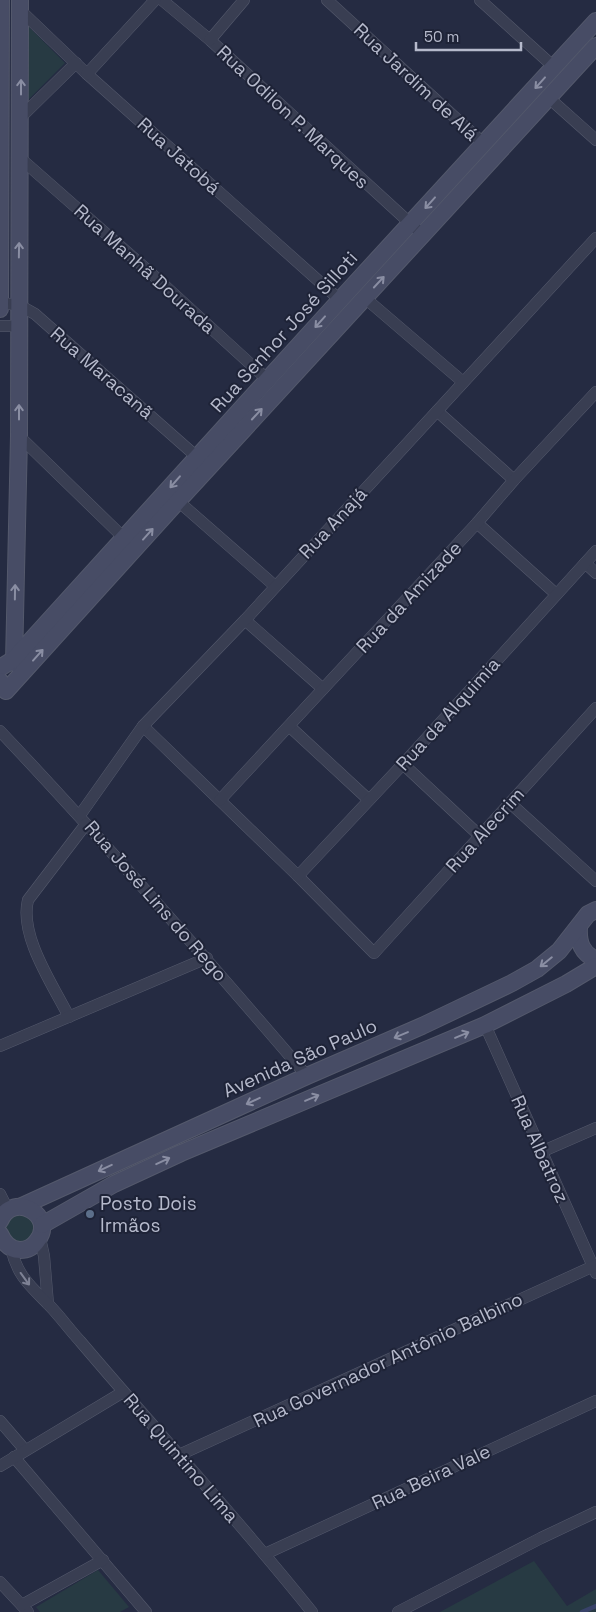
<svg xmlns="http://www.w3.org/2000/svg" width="596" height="1612" viewBox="0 0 596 1612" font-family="'Space Grotesk',sans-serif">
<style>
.green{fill:#273a43}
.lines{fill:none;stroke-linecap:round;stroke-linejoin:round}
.stream{stroke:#384269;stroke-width:4.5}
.street-casing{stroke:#54596c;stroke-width:12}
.secondary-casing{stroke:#54596c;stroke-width:18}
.street{stroke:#393e52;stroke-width:11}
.secondary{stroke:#474c65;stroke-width:16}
.oneway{stroke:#8a8ea3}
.oneway2{stroke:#7e8295}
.service-dot{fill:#5c6f8a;stroke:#1e2337;stroke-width:2}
.labels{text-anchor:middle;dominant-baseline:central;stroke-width:4;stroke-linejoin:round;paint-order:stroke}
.street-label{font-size:19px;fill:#b6bacc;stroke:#1e2337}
.poi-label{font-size:19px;fill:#b6bacc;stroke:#1e2337;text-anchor:start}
</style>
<rect width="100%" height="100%" fill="#252b42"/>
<g class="green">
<polygon points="27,25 65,63 28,100"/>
<polygon points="12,1210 36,1218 34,1243 13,1246 2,1222"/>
<polygon points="534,1561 567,1606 596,1589 596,1612 440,1612"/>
<polygon points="98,1570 129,1607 120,1612 40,1612 36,1607"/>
</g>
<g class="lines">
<polyline class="stream" points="582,1612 596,1606"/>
<defs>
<g id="street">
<polyline points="162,0 210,40 423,235"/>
<polyline points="327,0 484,144"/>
<polyline points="480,0 554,67"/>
<polyline points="20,10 87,74 340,300"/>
<polyline points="210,40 244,0"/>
<polyline points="87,74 155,0"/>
<polyline points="549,98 596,140"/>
<polyline points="21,117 76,63"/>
<polyline points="20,158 153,275 268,380"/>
<polyline points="365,298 463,382"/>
<polyline points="0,303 19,305 35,314 197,457"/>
<polyline points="0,326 19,326"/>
<polyline points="437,411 514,480"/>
<polyline points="19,436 125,539"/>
<polyline points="178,501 275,586"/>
<polyline points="477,523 556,594"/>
<polyline points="585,563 596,573"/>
<polyline points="245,620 323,689"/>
<polyline points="143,726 298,876 374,953 596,708"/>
<polyline points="289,726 369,800"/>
<path d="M0,731C106,843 207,959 307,1076"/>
<polyline points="403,764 480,836"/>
<polyline points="220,800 477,523 514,480 596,392"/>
<polyline points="510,803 596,881"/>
<polyline points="80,815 143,726 245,620 596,238"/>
<polyline points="298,876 403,764 596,551"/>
<path d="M69,1017C53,985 19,936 28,900L86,824"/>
<polyline points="485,1025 596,1273"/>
<polyline points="0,1046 207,958"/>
<polyline points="541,1152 596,1128"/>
<polyline points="0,1194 8,1210"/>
<polyline points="40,1238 44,1256 48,1304"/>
<path d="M11,1248C17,1275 29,1285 48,1304C59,1315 69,1329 80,1341C157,1432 238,1519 312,1612"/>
<polyline points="0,1421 25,1450"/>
<polyline points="179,1455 596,1265"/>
<polyline points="14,1457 146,1612"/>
<polyline points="0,1466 123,1392"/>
<polyline points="265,1554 596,1401"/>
<polyline points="0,1582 28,1612"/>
<polyline points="22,1605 103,1560"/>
<polyline points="398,1612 541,1538 596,1512"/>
</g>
<g id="secondary">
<polyline points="0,309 1,0"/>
<polyline points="14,663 19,436 20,0"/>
<polyline points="0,668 14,659 340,300 596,21"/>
<polyline points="0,681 6,691 178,501 596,46"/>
<path d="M579,927C578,943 582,953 596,960"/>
<polyline points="22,1206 307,1076 422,1026 512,983 537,969 559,951 588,914 596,910"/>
<path d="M0,1221C13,1190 57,1216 37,1241C33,1247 27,1250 20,1250C10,1250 4,1243 0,1234"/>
<polyline points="42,1225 114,1184 181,1153 485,1025 566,984 596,966"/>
</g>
</defs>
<use href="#street" class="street-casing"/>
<use href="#secondary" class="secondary-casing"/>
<use href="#street" class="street"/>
<use href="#secondary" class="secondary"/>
</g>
<defs><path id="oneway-shaft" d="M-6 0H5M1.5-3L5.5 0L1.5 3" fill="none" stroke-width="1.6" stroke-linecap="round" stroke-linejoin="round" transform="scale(1.25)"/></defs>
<g class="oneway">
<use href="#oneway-shaft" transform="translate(540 83) rotate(132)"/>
<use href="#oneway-shaft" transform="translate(21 87) rotate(-90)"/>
<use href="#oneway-shaft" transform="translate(430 203) rotate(132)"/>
<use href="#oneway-shaft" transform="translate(19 250) rotate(-89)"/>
<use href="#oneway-shaft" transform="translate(379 282) rotate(-47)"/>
<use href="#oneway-shaft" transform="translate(320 322) rotate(132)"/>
<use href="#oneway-shaft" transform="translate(19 412) rotate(-90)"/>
<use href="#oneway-shaft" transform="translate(257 414) rotate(-47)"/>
<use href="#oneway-shaft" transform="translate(175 482) rotate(131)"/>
<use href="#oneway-shaft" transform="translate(148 534) rotate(-48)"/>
<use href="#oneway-shaft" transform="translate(15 592) rotate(-89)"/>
<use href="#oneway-shaft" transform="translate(38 655) rotate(-48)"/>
<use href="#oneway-shaft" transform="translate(546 962) rotate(141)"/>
<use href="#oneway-shaft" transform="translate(401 1035) rotate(157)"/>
<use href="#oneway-shaft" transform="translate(462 1035) rotate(-23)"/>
<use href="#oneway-shaft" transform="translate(312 1098) rotate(-23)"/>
<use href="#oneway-shaft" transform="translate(253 1101) rotate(155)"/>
<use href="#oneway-shaft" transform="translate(163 1161) rotate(-25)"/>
<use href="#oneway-shaft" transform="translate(105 1168) rotate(155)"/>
</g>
<use class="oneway2" href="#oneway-shaft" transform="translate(25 1279) rotate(54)"/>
<circle class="service-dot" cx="90" cy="1214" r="5"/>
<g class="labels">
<g class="street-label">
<text transform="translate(416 82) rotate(43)">Rua Jardim de Alá</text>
<text transform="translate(293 117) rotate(43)">Rua Odilon P. Marques</text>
<text transform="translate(179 156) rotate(42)">Rua Jatobá</text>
<text transform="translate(145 269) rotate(42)">Rua Manhã Dourada</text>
<text transform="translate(284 332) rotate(-48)">Rua Senhor José Silloti</text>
<text transform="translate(102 373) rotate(41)">Rua Maracanã</text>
<text transform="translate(333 523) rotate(-47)">Rua Anajá</text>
<text transform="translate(409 597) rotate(-47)">Rua da Amizade</text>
<text transform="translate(448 714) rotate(-48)">Rua da Alquimia</text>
<text transform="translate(485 830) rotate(-48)">Rua Alecrim</text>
<text transform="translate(156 901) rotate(49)">Rua José Lins do Rego</text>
<text transform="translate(300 1058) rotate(-24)">Avenida São Paulo</text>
<text transform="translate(540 1149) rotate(66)">Rua Albatroz</text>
<text transform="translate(388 1360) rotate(-25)">Rua Governador Antônio Balbino</text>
<text transform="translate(181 1458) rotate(49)">Rua Quintino Lima</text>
<text transform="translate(431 1477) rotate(-25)">Rua Beira Vale</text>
</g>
<g class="poi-label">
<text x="100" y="1203">Posto Dois<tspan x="100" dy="22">Irmãos</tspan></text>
</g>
</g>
<path d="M416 42v8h105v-8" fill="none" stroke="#b6bacc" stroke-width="2.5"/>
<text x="424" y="42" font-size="15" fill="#b6bacc" stroke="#1e2337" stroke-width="4" paint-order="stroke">50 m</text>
</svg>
